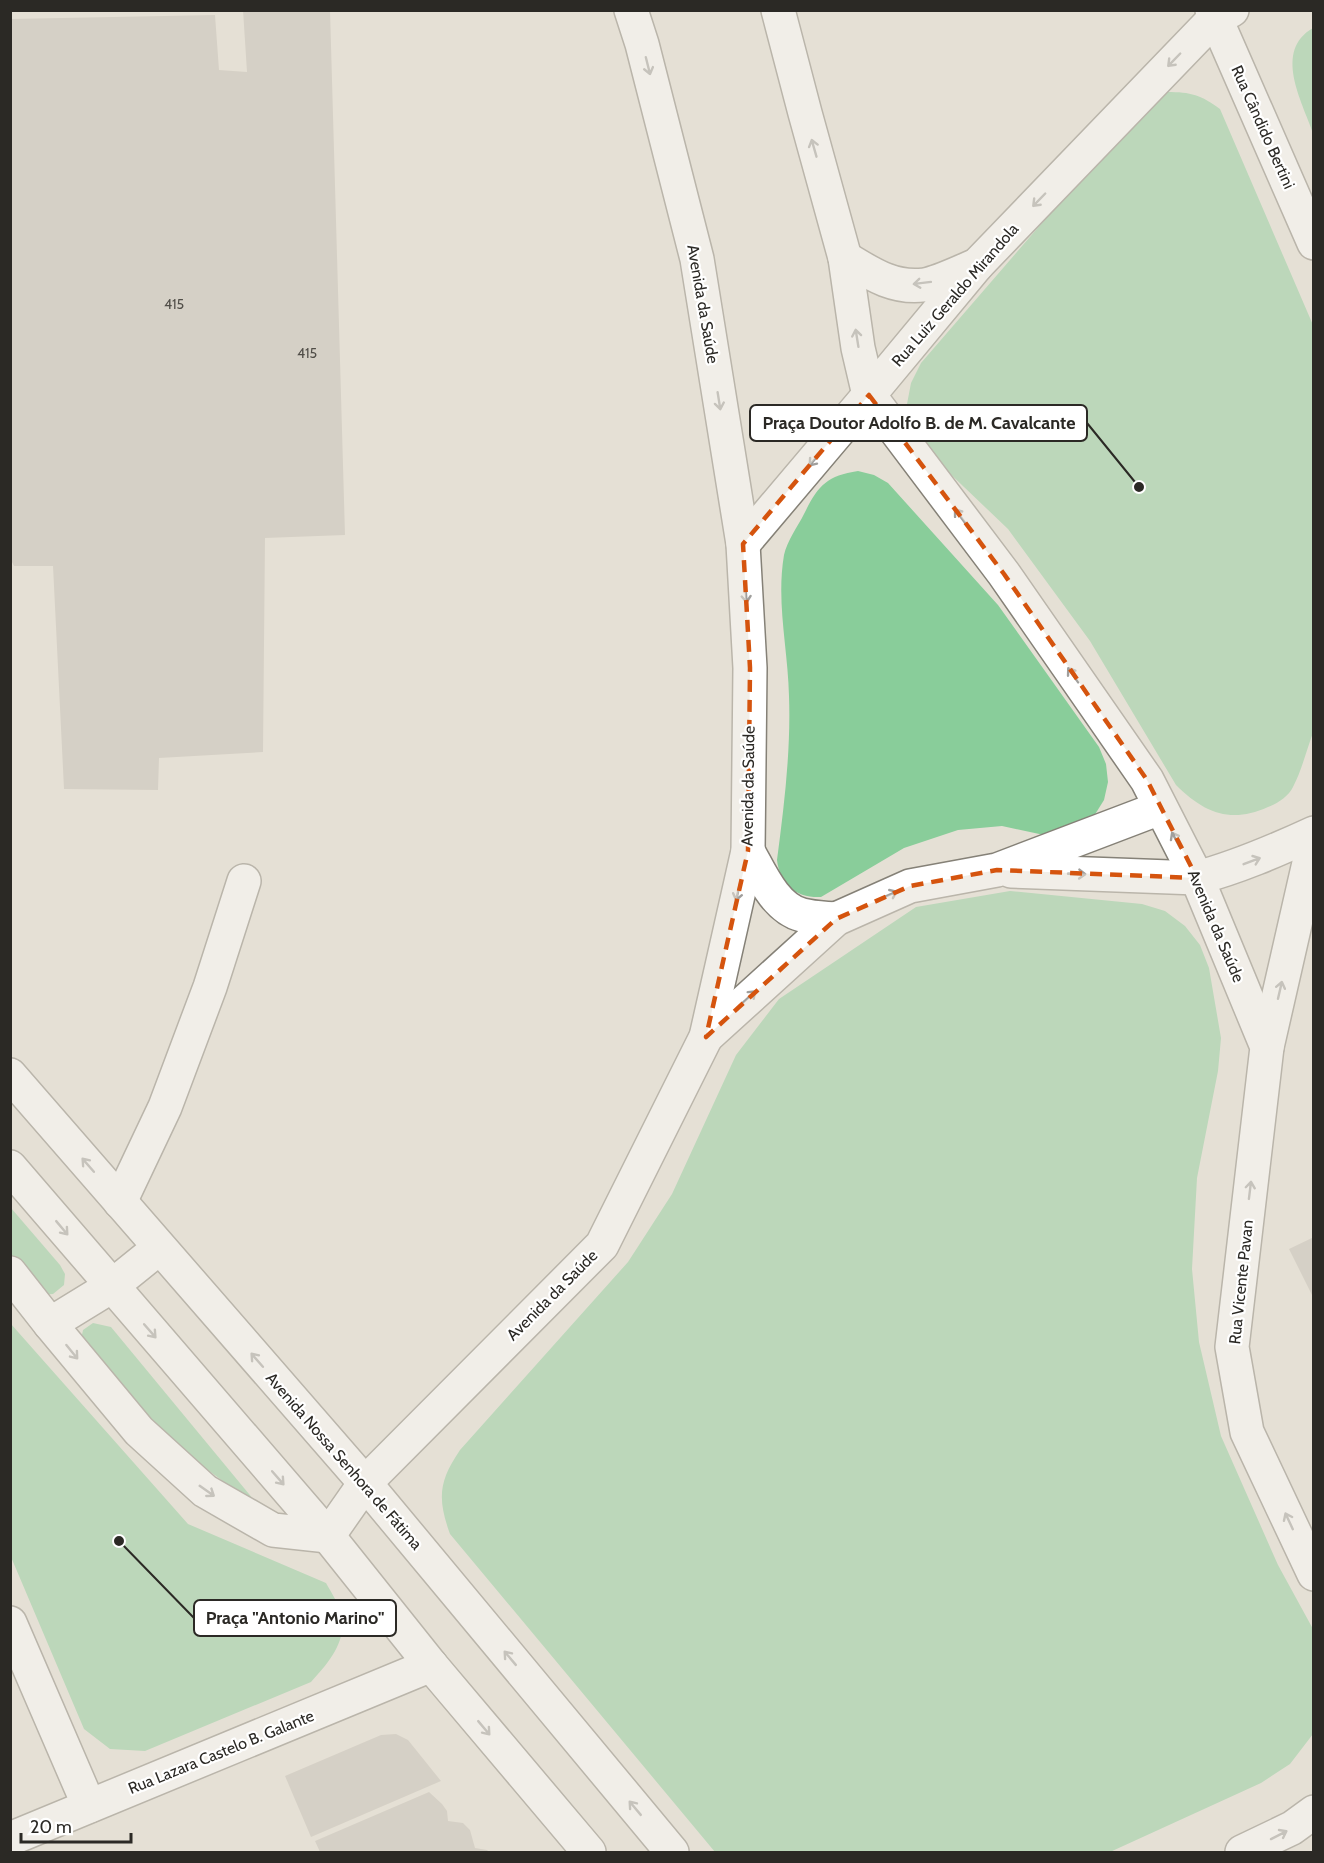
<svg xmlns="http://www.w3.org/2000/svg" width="1324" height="1863" viewBox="0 0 1324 1863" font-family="Cabin,sans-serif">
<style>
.green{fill:#89cd9a}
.building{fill:#c2bdb3}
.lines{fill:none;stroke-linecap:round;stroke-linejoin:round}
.minor-casing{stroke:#858177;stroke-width:36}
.major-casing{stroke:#858177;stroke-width:36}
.minor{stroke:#fff;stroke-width:33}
.major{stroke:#fff;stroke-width:33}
.oneway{stroke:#a09f9d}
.marked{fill:none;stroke:#d5540e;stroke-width:4.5;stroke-dasharray:12 8;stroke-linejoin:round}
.labels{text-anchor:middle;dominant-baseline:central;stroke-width:4.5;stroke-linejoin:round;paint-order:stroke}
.number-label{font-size:14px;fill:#514e48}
.street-label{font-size:16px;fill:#2b2925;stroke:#fff}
.leader{fill:none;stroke:#2b2925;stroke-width:2}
.callout-dot{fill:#2b2925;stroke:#fff;stroke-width:2}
.callout{fill:#fff;stroke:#2b2925;stroke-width:2}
.callout-label{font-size:18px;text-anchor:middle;font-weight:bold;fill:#2b2925}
</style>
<rect width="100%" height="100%" fill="#e5e0d5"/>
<g class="green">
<path d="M1313,28V133C1302,101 1273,51 1313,28Z"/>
<path d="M1167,92C1191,92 1201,95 1220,109L1313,325L1314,730C1307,748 1302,770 1293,787C1289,796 1277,804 1268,807C1231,824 1204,813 1176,785L1090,641L1008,529L920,445L911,425L907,404L911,383L921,363L1150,98Z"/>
<path d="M858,471L874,475L888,483L998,605L1099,747L1106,764L1108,782L1104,800L1094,816L1044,835L1002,826L958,830L904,848L821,897C796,898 780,885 777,860C784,806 791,751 789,696C788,649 776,602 784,555C787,541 798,526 804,514C818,486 826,476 858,471Z"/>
<path d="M1010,891L1142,904L1165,911L1185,926L1200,945L1209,968L1221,1038L1218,1071L1197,1178L1192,1269L1199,1342L1221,1436L1278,1565L1313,1629V1734L1290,1764L1261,1783L1110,1852H715L450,1534C437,1498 439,1481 460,1450L628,1262L672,1194L736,1055L779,999L916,907Z"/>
<polygon points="11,1208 60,1265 65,1274 64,1285 53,1294 40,1295 11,1256"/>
<polygon points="93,1323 111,1327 263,1511 138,1418 80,1345 83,1330"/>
<path d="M11,1324L188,1524L326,1583C331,1592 338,1603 341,1612C348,1641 329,1662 311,1682L145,1751L110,1749L84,1729L11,1557Z"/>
</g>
<g class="building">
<polygon points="243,10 330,10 345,535 265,538 263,752 159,758 158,790 64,789 53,566 14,566 10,558 10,19 215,15 219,70 247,72"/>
<polygon points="1314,1237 1314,1299 1289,1249"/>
<polygon points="396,1734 408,1740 441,1781 311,1837 285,1776 381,1735"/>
<polygon points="429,1792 442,1804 447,1811 448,1821 463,1823 470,1830 475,1848 487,1850 489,1852 320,1852 315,1841"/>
</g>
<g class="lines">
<defs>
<g id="minor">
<polyline points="1212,10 1314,243"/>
<polyline points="743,544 869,395 977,265 1215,18 1232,10"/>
<path d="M1197,878C1238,867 1275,851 1314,833"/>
<polyline points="1267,1047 1314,841"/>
<polyline points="120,1202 165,1107 210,987 244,881"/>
<polyline points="10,1623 89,1806"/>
<polyline points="10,1839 431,1665"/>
</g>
<g id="major">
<polyline points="778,10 805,113 845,258 858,348 869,395 1004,574 1147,780 1197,878 1267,1047 1232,1347 1247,1432 1314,1574"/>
<path d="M845,258C870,273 893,289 924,285C938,283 962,271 977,265"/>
<path d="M748,851C761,874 775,908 802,915C813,918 825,918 836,919"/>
<polyline points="1011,871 1197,878"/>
<polyline points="706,1037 836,919 910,886 997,870 1160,808"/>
<polyline points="10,1075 365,1483 672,1852"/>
<polyline points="10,1167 328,1536 431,1665 589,1852"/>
<polyline points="10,1273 50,1324 139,1431 205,1491 273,1530 328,1536"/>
<polyline points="50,1324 112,1286 159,1248"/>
<polyline points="328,1536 365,1483 602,1245 706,1037 748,851 750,668 743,544 697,259 642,44 631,10"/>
<polyline points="1242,1852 1292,1828 1314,1812"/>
</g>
</defs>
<use href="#minor" class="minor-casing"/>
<use href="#major" class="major-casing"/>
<use href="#minor" class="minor"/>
<use href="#major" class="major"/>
</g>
<defs><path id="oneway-shaft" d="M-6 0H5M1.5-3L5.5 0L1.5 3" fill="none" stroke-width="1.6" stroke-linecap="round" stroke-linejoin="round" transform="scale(1.5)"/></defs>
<g class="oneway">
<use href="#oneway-shaft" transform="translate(1174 60) rotate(134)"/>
<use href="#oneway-shaft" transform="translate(648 66) rotate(76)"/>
<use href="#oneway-shaft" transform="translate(814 148) rotate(-106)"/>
<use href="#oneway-shaft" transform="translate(1039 200) rotate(134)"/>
<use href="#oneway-shaft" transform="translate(922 283) rotate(173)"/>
<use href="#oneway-shaft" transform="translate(857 338) rotate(-99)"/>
<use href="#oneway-shaft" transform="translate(719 401) rotate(81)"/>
<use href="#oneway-shaft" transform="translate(815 459) rotate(130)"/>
<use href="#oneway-shaft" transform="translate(960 516) rotate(-127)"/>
<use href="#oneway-shaft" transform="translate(746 594) rotate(86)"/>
<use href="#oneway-shaft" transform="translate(1073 675) rotate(-125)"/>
<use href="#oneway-shaft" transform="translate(1176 840) rotate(-118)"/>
<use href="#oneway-shaft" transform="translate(1252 861) rotate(-21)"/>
<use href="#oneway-shaft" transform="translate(1077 874) rotate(2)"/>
<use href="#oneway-shaft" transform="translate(738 892) rotate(103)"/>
<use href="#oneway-shaft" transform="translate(889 895) rotate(-24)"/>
<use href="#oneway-shaft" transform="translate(1280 990) rotate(-77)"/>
<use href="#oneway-shaft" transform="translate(749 997) rotate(-42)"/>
<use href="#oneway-shaft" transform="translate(88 1165) rotate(-131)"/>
<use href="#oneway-shaft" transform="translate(1250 1190) rotate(-83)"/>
<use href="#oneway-shaft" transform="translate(62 1228) rotate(50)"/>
<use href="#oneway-shaft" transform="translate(150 1331) rotate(49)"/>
<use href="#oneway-shaft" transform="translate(72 1352) rotate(51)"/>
<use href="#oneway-shaft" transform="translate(257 1360) rotate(-131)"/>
<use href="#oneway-shaft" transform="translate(278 1478) rotate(49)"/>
<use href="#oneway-shaft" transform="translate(207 1491) rotate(35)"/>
<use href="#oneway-shaft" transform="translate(1289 1521) rotate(-115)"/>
<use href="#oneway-shaft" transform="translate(510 1658) rotate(-130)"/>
<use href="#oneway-shaft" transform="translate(484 1728) rotate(50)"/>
<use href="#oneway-shaft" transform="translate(635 1808) rotate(-130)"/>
<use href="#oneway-shaft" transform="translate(1279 1835) rotate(-27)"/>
</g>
<path d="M0 0H1324V1863H0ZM869,395L1004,574L1147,780L1197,878L997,870L910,886L836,919L706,1037L748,851L750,668L743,544Z" fill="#e5e0d5" fill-opacity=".55" fill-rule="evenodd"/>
<path class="marked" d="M869,395L1004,574L1147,780L1197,878L997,870L910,886L836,919L706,1037L748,851L750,668L743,544Z"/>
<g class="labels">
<g class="number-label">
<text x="174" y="304">415</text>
<text x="307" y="353">415</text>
</g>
<g class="street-label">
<text transform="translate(1263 127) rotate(66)">Rua Cândido Bertini</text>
<text transform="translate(955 295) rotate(-49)">Rua Luiz Geraldo Mirandola</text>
<text transform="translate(703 304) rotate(80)">Avenida da Saúde</text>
<text transform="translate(748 786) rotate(-89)">Avenida da Saúde</text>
<text transform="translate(1216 926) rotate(67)">Avenida da Saúde</text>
<text transform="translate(1241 1282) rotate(-84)">Rua Vicente Pavan</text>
<text transform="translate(552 1295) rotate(-45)">Avenida da Saúde</text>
<text transform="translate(344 1461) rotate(49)">Avenida Nossa Senhora de Fátima</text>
<text transform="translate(221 1752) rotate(-22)">Rua Lazara Castelo B. Galante</text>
</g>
</g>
<path class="leader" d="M1139 487L1087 423M119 1541L194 1618"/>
<g class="callout-dot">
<circle cx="1139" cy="487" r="6"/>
<circle cx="119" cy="1541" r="6"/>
</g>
<g class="callout">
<rect x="750" y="405" width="337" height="36" rx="6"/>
<rect x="194" y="1600" width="202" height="36" rx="6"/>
</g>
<g class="callout-label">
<text x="919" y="429">Praça Doutor Adolfo B. de M. Cavalcante</text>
<text x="295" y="1624">Praça "Antonio Marino"</text>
</g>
<rect width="1324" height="1863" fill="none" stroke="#2b2925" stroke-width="24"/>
<path d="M21 1833v9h110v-9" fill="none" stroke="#2b2925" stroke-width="3"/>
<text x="30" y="1833" font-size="18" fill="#2b2925" stroke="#ffffff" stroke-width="4.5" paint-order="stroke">20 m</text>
</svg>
